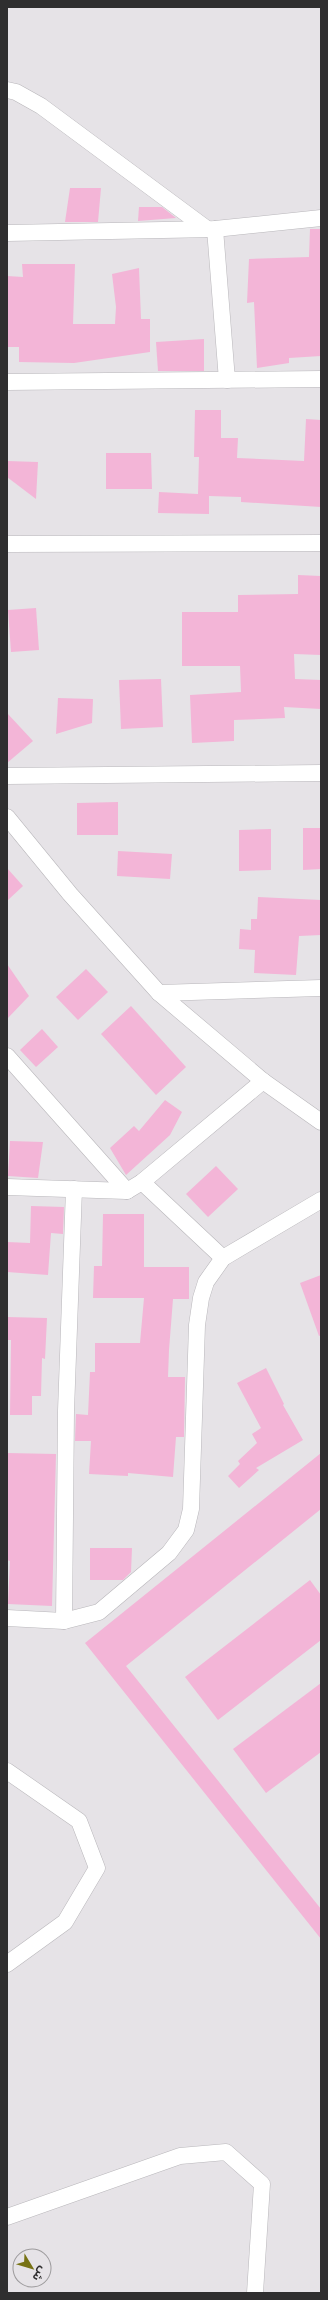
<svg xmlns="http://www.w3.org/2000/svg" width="328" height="2300" viewBox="0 0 328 2300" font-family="Karla,'Noto Sans Arabic',sans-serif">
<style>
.building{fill:#f3b5d7}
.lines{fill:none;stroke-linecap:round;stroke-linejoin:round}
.minor-casing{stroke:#b9b7bb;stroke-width:17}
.minor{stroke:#fff;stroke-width:16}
</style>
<rect width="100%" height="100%" fill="#e6e3e7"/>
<g class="building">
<polygon points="70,188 101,188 98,222 65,222"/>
<polygon points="139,207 162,207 176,218 138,221"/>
<polygon points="310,229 321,229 321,356 289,358 289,363 257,368 254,302 247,303 249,259 309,257"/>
<polygon points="22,264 75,264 73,324 115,324 116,307 112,274 139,268 141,319 150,319 150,352 74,363 19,362 19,347 7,347 7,276 23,277"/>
<polygon points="204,339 204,371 158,371 156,342"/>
<polygon points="195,410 221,410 221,438 238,438 237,458 304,461 306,419 321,420 321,507 241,502 241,497 209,496 209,514 158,513 159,492 198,494 199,457 194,457"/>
<polygon points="106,453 151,453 152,489 106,489"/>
<polygon points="7,461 38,462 36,499 7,477"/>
<polygon points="298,575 321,576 321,655 294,654 295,679 321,680 321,709 284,707 285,718 234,720 234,741 192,743 190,695 241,692 240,666 182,666 182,612 238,612 238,595 298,594"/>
<polygon points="36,608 39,650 11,652 8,610"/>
<polygon points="161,679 163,727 121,729 119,680"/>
<polygon points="58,698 93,699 92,723 56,734"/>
<polygon points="7,713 33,741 7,763"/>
<polygon points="118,802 118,835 77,835 77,803"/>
<polygon points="303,828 321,828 321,869 303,870"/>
<polygon points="271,829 271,870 239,871 239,830"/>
<polygon points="118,851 172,854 170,879 117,876"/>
<polygon points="7,868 23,886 7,901"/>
<polygon points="258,897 321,900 321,935 299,936 296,975 254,973 255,950 239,949 240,929 251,930 251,919 257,919"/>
<polygon points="7,964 29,996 7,1019"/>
<polygon points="86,969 108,992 78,1020 56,997"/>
<polygon points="131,1006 186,1067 156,1095 101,1034"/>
<polygon points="42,1029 58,1047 36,1067 20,1050"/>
<polygon points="165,1100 182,1112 170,1135 126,1175 110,1148 134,1126 139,1131"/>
<polygon points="10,1141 43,1142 38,1178 8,1176"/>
<polygon points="216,1166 238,1189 208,1217 186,1194"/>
<polygon points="31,1206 64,1207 63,1234 51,1233 48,1275 7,1272 7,1242 30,1243"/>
<polygon points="103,1214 144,1214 144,1267 189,1267 189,1299 173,1299 169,1350 168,1377 185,1377 184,1437 176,1437 173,1477 128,1473 128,1476 89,1474 91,1441 75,1441 76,1414 88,1415 90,1372 95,1372 95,1343 140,1343 144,1298 93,1298 94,1266 102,1266"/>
<polygon points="321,1275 321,1335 319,1336 300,1283"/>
<polygon points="7,1317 47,1318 45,1359 42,1358 41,1396 32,1396 32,1415 10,1415 11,1340 7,1340"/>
<polygon points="266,1368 284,1404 283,1405 303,1440 256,1468 259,1470 239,1488 228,1476 240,1464 238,1461 257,1443 252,1434 261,1428 237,1383"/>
<polygon points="7,1453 56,1454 52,1606 8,1604 10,1561 7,1560"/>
<polygon points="321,1453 321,1509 126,1666 321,1909 321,1939 85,1643"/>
<polygon points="90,1548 132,1548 131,1572 123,1580 90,1580"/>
<polygon points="310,1580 321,1595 321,1640 218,1720 185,1677"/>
<polygon points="321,1683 321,1752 266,1793 233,1749"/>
</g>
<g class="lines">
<defs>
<g id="minor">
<polyline points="7,90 16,92 41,106 207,229"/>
<polyline points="215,229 227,380"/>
<polyline points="7,233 215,229 321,218"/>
<polyline points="7,382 321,379"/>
<polyline points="7,544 321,543"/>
<polyline points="7,776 321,773"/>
<polyline points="7,817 70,894 159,993 263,1081 321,1122"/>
<polyline points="159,993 321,988"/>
<polyline points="7,1056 127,1191"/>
<polyline points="142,1182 223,1258"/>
<polyline points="7,1187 127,1191 142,1182 263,1081"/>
<polyline points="7,1618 64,1621 99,1612 169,1553 186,1530 191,1509 197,1325 201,1298 206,1282 223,1258 321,1200"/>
<polyline points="64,1621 66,1411 74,1189"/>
<polyline points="7,1771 79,1821 97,1868 65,1922 7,1964"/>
<polyline points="7,2217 180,2156 226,2152 262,2184 255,2293"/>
</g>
</defs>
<use href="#minor" class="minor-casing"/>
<use href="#minor" class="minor"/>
</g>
<rect width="328" height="2300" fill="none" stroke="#2f2e2f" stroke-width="16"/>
<g transform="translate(32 2268) rotate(128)"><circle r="19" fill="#e6e3e7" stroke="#9d9b9d"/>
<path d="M0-3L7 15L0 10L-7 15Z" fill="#777214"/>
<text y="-6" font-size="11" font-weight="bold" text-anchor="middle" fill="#2f2e2f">ش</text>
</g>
</svg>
